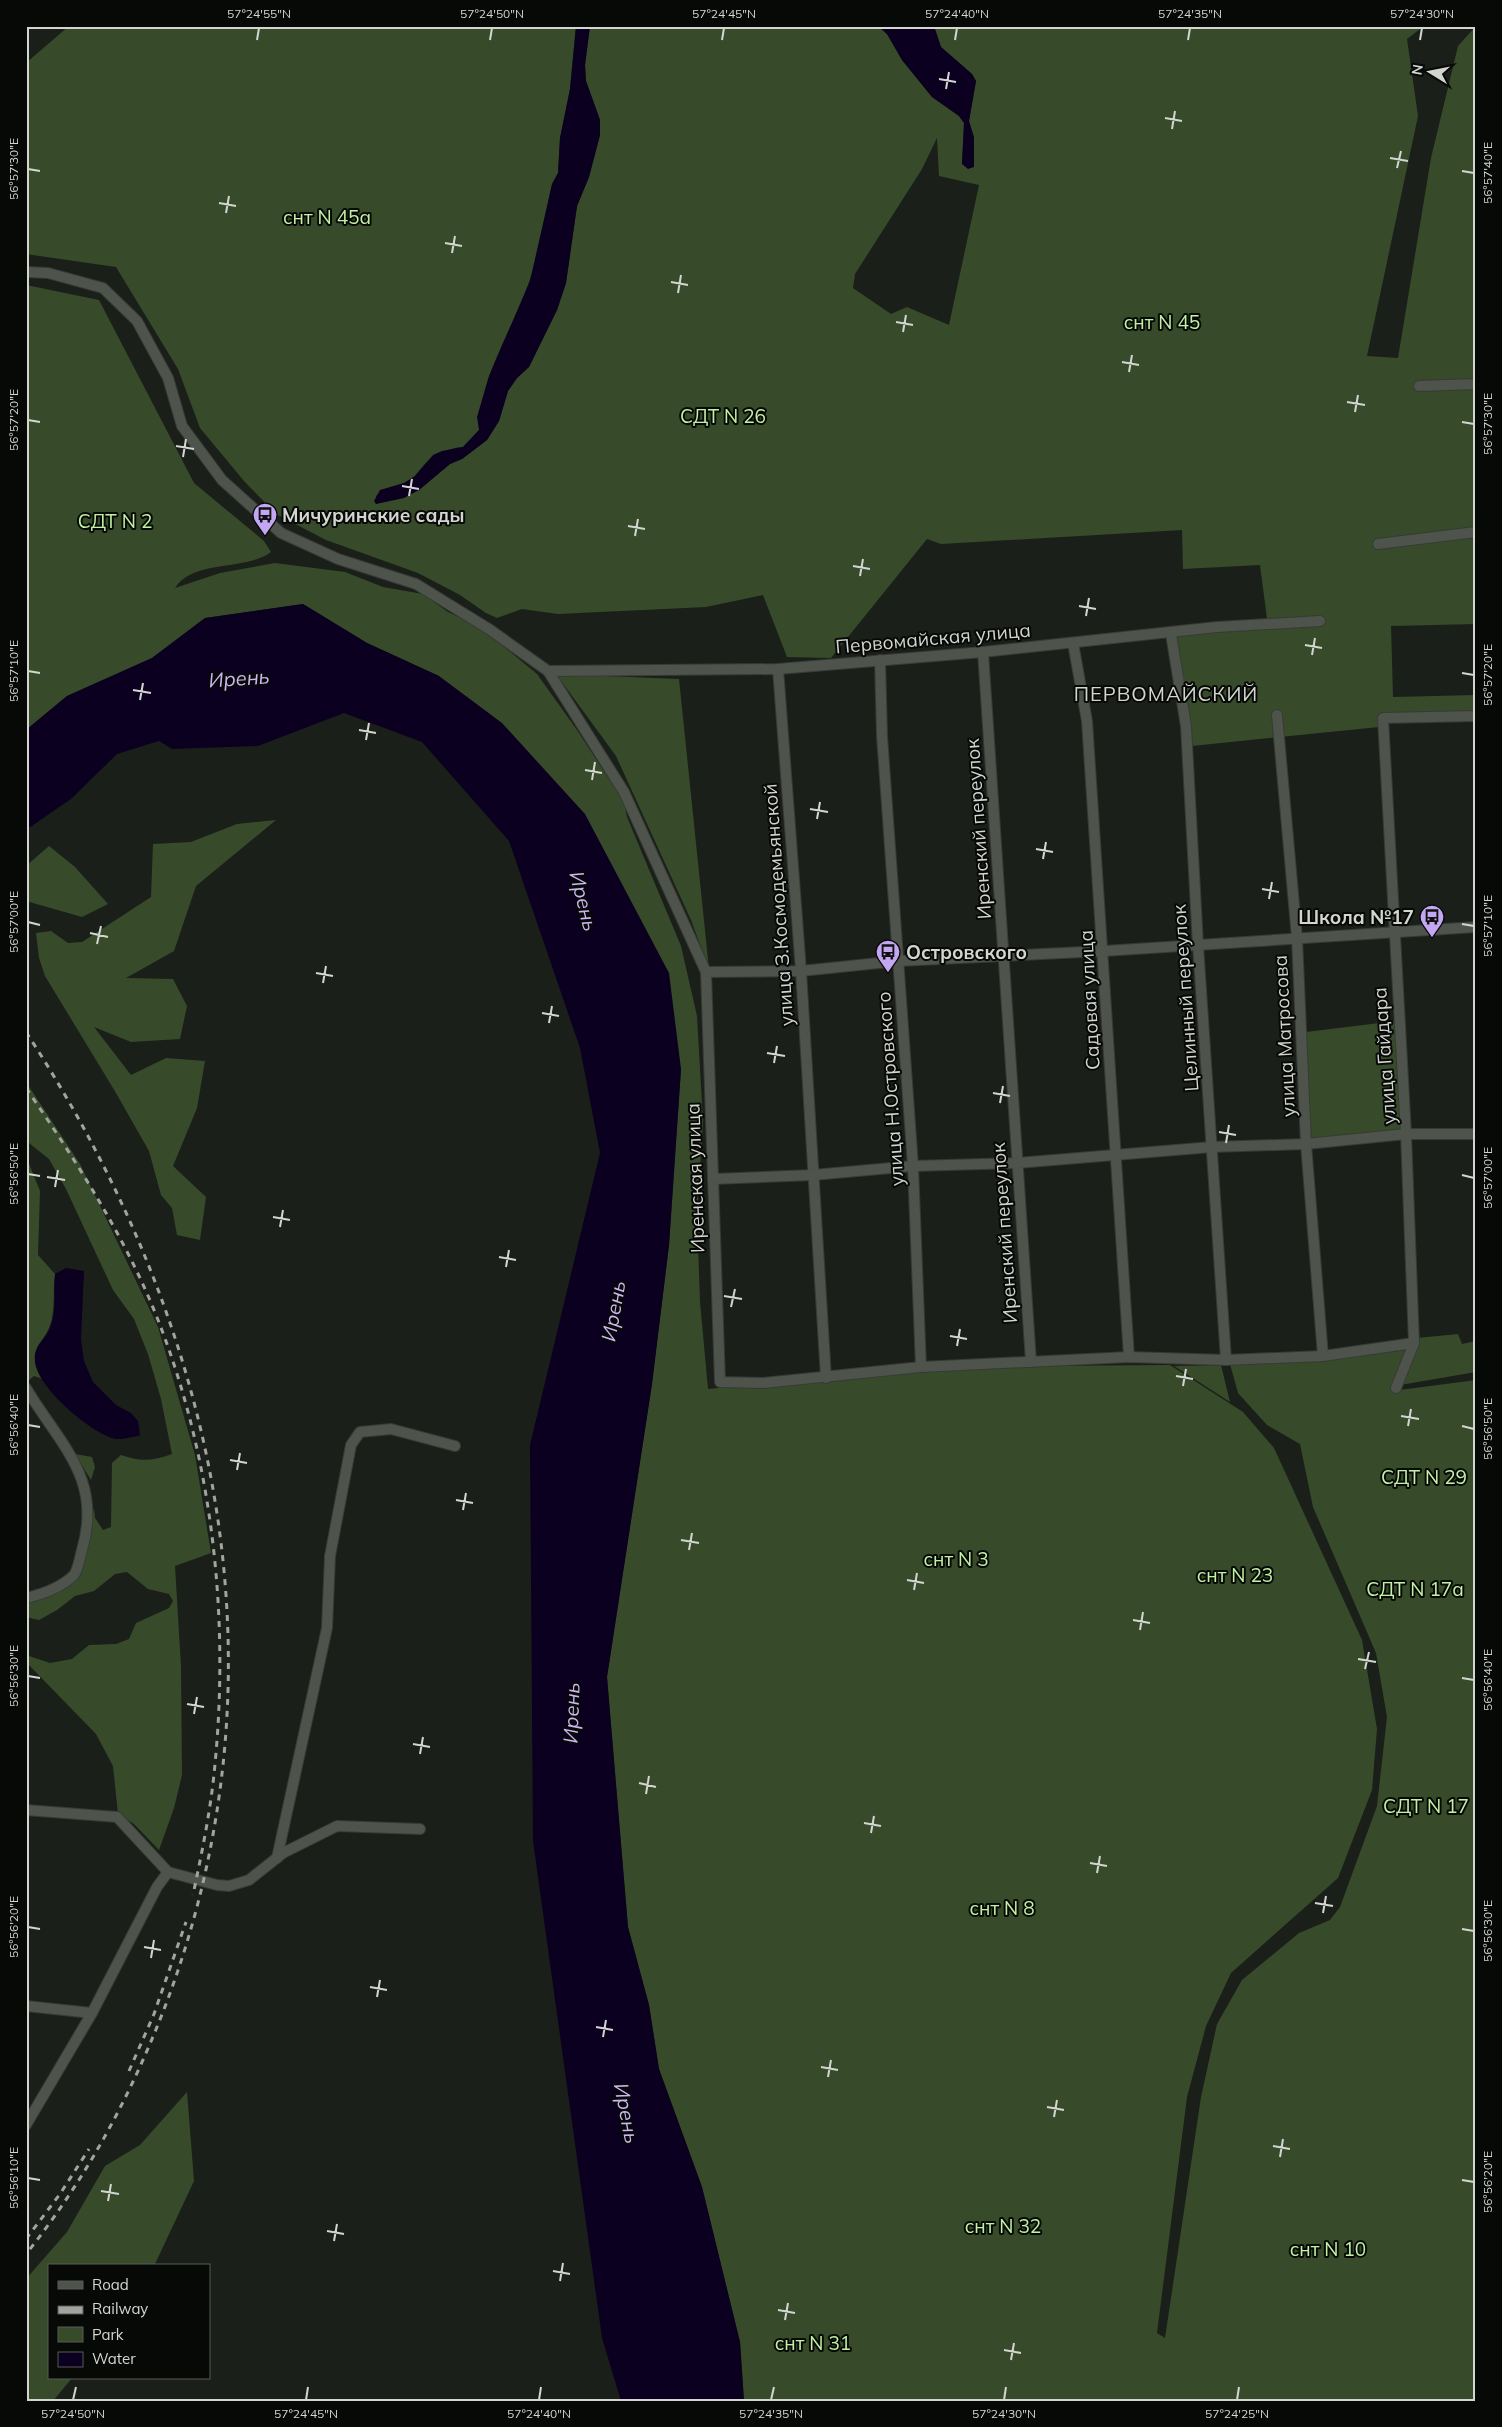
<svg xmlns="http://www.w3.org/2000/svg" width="1502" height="2427" viewBox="0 0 1502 2427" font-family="Mulish,sans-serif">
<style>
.green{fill:#374b2b;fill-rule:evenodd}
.water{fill:#0b001f}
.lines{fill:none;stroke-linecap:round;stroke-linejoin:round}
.street-casing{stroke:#373a36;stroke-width:12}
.street{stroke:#4e534c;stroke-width:10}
.rail{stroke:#a1a49f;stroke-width:3;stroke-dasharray:6 6;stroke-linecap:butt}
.ticks{fill:none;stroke:#d2d5d0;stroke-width:2}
.labels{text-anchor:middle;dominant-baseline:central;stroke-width:4;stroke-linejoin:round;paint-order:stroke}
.park-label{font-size:19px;fill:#c1f2a4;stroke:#070906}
.poi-label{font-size:19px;font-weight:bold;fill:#d2d5d0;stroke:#070906;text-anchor:start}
.street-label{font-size:19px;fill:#d2d5d0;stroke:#070906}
.water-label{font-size:20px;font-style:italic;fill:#cdb6f6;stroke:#070906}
.neighbourhood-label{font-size:20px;letter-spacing:1px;fill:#d2d5d0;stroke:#070906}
.neatline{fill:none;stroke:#d2d5d0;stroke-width:2}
.ticks-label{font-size:12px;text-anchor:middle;fill:#d2d5d0}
</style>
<rect width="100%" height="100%" fill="#1b1f19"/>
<g class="green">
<path d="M69,26H576L570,89L560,138L558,173L552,184C545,217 540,250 529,282C511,334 481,373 479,430L463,447C451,447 437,455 427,462C419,469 415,479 404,483C391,488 388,486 376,496V504L419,490L450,464L462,459L487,440L499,421L508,391L517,378L529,367L557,310L566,283L577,206L589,177L600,135V120L586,81L585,65L590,26H878L887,34L902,60L932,97L959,116L964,123L962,164L974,137L969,121L976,81L972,74L941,47L934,26H1424L1407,39L1418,116L1367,356L1398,358L1431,158L1458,46L1476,26V624L1391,626L1393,697L1476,695V712L1378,714L1379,727L1192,746L1174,636L1321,617L1267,619L1260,565L1183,569L1182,530L941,544L927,539L831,658L787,657L763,595L706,607L558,614L522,609L497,618L486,613L460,595L418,573L326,540L276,514L244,481L200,428L178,369L116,267L26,254V63ZM937,138L939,176L979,185L949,325L907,307L891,314L853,288L855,274L922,169Z"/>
<path d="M26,285L99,300L194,483L264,541L271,552C246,571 193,559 175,588L220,573L275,563L345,572L383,587L423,594L448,612L479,626L537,674L577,730L624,802L627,817L681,946L697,1016L703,1122L697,1218L700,1302L708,1389L923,1370L1032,1366L1170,1365L1243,1412L1274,1448L1362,1640L1377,1729L1372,1790L1338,1878L1231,1973L1206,2026L1187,2097L1157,2333L1165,2338L1201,2097L1217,2024L1242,1980L1299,1933L1330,1920L1340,1907L1377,1806L1387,1717L1376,1653L1313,1507L1300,1444L1267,1425L1238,1393L1230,1364L1324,1360L1407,1350L1392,1391L1476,1380V2401H744L740,2342L702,2187L659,2069L649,2005L628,1927L607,1677L652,1384L669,1245L681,1069L439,676L367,643L303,604L205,618L152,658L67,696L26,730Z"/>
<polygon points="556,674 679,679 709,969 691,920 616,756"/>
<polygon points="276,820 196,886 174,951 126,978 173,979 187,1006 180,1039 131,1042 94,1027 131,1075 166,1058 205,1061 197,1108 173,1166 206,1197 200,1240 177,1235 172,1208 161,1195 149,1151 116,1093 45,976 39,958 36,933 51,931 68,943 82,942 151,897 153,844 191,842 237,824"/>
<polygon points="49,846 75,867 108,904 82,917 26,901 26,866"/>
<polygon points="1396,1021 1403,1131 1310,1140 1306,1032"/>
<path d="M26,1082L80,1164L158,1327L195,1455L211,1553L175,1566L181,1666L182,1775L174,1808L159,1850L134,1824L118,1814L113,1766L96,1734L26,1662V1655L50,1663L72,1659L89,1645L116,1644L129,1639L136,1623L169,1608L173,1601L169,1594L148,1589L127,1572L115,1574L94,1591L75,1596L57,1610L39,1620L26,1617V1602L51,1595L85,1557L94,1508L95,1518L103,1530L111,1527L112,1463L121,1455C140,1462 153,1461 172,1454L161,1399L148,1354L134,1319L113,1290L66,1189L49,1159L29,1143L26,1146Z"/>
<path d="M26,1156L40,1191L38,1255L55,1274C53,1289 55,1303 52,1318C45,1349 25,1341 43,1379L34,1376L28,1381Z"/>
<polygon points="1458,1334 1462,1344 1476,1341 1476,1372 1400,1385 1417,1338"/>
<polygon points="1221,1365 1230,1402 1174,1366"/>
<polygon points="75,1454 92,1457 95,1467 91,1480"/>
<polygon points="187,2092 194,2181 154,2266 49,2266 49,2378 72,2378 53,2401 26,2401 26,2279 67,2232 105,2166 140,2145"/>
</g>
<g class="water">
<polygon points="576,26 590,26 585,65 586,81 600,120 600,135 589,177 577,206 566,283 557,310 529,367 517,378 508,391 499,421 487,440 462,459 450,464 419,490 404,498 376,504 374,501 380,490 404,483 415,476 433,455 442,451 463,447 479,430 477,417 489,376 530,281 552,184 558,173 560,138 570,89"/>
<polygon points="878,26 934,26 941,47 972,74 976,81 969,121 974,138 974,167 968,169 962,164 964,123 959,116 932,97 902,60 887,34"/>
<polygon points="303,604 367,643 439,676 502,723 585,814 669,973 681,1069 669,1245 652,1384 607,1677 628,1927 649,2005 659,2069 702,2187 740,2342 744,2401 621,2401 602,2338 533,1841 530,1445 600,1153 580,1048 509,841 422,742 344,713 258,746 172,749 159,741 117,754 71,799 26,830 26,730 67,696 152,658 205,618"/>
<path d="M66,1268L84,1271L81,1339L84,1361L93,1382L116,1405L131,1413L138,1421L140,1435L138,1436C131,1437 119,1441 112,1438C88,1430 38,1388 35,1362C33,1345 45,1341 50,1328C57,1311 53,1292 55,1274Z"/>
</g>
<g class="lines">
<defs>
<g id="street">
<polyline points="26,272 48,273 103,288 137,321 168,378 182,426 222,480 281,533 338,559 416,584 489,629 548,671 624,792 706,972 720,1382 763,1383 921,1367 1129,1357 1226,1360 1323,1356 1414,1343"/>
<polyline points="1419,386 1476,384"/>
<polyline points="1378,544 1476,532"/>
<polyline points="1171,634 1186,726 1198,945 1226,1360"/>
<polyline points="1073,643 1087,721 1129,1357"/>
<polyline points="983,652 1031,1362"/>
<polyline points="880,660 882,736 913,1166 921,1367"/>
<polyline points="778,669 801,971 826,1378"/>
<polyline points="548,671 778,669 983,652 1217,627 1320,621"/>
<polyline points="1277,715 1297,938 1306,1144 1323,1356"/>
<polyline points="706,972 801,971 898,961 1104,951 1476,927"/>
<polyline points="713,1179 813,1175 913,1166 1017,1163 1212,1147 1306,1144 1406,1134 1476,1134"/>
<path d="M26,1388C60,1445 103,1478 82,1550C80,1557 78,1570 74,1575C61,1588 43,1594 26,1598"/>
<polyline points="1396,1388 1414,1343 1406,1134 1383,718 1476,716"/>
<polyline points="26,1810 117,1817 168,1872 217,1885 229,1886 249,1880 283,1853 337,1826 420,1829"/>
<polyline points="277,1858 327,1628 330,1556 351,1445 360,1432 391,1429 455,1446"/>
<polyline points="26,2006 92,2013"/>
<polyline points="26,2125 92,2013 157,1887 168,1872"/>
</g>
</defs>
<use href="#street" class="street-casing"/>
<use href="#street" class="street"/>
<g class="rail">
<path d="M26,1032C216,1322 291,1663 169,1996C135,2088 88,2177 26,2254"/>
<path d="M26,1088C72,1155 117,1224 149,1298C211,1443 230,1609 215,1764C211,1809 202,1852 193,1895"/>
<polyline points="129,2071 154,2014 186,1922"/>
<polyline points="26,2239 60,2194 89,2149"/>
</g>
</g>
<path class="ticks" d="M257,40L259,28M490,40L492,28M722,40L724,28M955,40L957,28M1188,40L1190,28M1420,40L1422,28M939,79L956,82M946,89L949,72M1165,118L1182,121M1172,129L1175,111M1390,158L1408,161M1397,168L1401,151M28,169L40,171M1462,171L1474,173M219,203L236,206M226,213L229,196M445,243L462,246M452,253L455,236M671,282L688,285M678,293L681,275M896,322L913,325M903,332L906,315M1122,362L1139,365M1129,372L1132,355M1347,402L1365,405M1355,412L1358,395M28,420L40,422M1462,422L1474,424M176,446L194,449M183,457L186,439M402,486L419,489M409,496L412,479M628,526L645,529M635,536L638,519M853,566L870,569M860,576L863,559M1079,606L1096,609M1086,616L1089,598M1305,645L1322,648M1312,655L1315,638M28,671L40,673M1462,673L1474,675M133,690L151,693M140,700L143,683M359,730L376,733M366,740L369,723M585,770L602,773M592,780L595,762M810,809L828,812M817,819L820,802M1036,849L1053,852M1043,859L1046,842M1262,889L1279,892M1269,899L1272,882M28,922L40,925M1462,924L1474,926M90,933L108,937M97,944L101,926M316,973L333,976M323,983L326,966M542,1013L559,1016M549,1023L552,1006M767,1053L785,1056M774,1063L777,1046M993,1093L1010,1096M1000,1103L1003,1086M1219,1132L1236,1135M1226,1143L1229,1125M28,1174L40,1176M1462,1175L1474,1178M47,1177L65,1180M55,1187L58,1170M273,1217L290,1220M280,1227L283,1210M499,1257L516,1260M506,1267L509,1250M724,1296L742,1299M731,1307L735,1289M950,1336L967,1339M957,1346L960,1329M1176,1376L1193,1379M1183,1386L1186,1369M1401,1416L1419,1419M28,1425L40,1427M1408,1426L1411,1409M1462,1426L1474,1429M230,1460L247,1463M237,1470L240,1453M456,1500L473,1503M463,1510L466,1493M681,1540L699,1543M689,1550L692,1533M907,1580L924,1583M914,1590L917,1573M1133,1620L1150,1623M1140,1630L1143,1612M1358,1659L1376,1662M1365,1669L1369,1652M28,1676L40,1678M1462,1678L1474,1680M187,1704L204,1707M194,1714L197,1697M413,1744L430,1747M420,1754L423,1737M639,1783L656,1787M646,1794L649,1776M864,1823L881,1826M871,1833L874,1816M1090,1863L1107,1866M1097,1873L1100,1856M1315,1903L1333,1906M1323,1913L1326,1896M28,1927L40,1929M1462,1929L1474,1931M144,1947L161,1950M151,1958L154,1940M370,1987L387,1990M377,1997L380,1980M596,2027L613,2030M603,2037L606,2020M821,2067L838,2070M828,2077L831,2060M1047,2107L1064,2110M1054,2117L1057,2100M1273,2146L1290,2149M1280,2157L1283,2139M28,2178L40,2180M1462,2180L1474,2182M101,2191L119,2194M108,2201L111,2184M327,2231L344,2234M334,2241L337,2224M553,2271L570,2274M560,2281L563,2263M778,2310L795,2313M785,2320L788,2303M1004,2350L1021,2353M1011,2360L1014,2343M73,2400L76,2387M306,2400L308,2387M539,2400L541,2387M771,2400L774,2387M1004,2400L1006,2387M1237,2400L1239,2387"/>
<defs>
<symbol id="bus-pin" viewBox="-11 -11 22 30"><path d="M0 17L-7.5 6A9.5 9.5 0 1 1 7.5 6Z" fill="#c3a7f2" stroke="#070906"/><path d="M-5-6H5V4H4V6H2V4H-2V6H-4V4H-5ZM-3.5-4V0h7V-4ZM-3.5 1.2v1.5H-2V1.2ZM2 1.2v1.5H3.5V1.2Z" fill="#111"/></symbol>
</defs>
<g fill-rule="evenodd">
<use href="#bus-pin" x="251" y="501" width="28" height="38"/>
<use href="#bus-pin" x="1418" y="903" width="28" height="38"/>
<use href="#bus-pin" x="874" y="938" width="28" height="38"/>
</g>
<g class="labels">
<g class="park-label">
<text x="327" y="217">снт N 45а</text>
<text x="1162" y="322">снт N 45</text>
<text x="723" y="416">СДТ N 26</text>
<text x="115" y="521">СДТ N 2</text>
<text x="1424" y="1477">СДТ N 29</text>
<text x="956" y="1559">снт N 3</text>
<text x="1235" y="1575">снт N 23</text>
<text x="1415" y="1589">СДТ N 17а</text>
<text x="1426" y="1806">СДТ N 17</text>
<text x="1002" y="1908">снт N 8</text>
<text x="1003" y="2226">снт N 32</text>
<text x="1328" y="2249">снт N 10</text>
<text x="813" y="2343">снт N 31</text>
</g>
<g class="poi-label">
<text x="282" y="515">Мичуринские сады</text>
<text x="1414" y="917" text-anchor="end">Школа №17</text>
<text x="906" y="952">Островского</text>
</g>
<g class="street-label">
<text transform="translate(933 638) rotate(-5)">Первомайская улица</text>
<text transform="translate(978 829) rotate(-94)">Иренский переулок</text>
<text transform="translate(778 905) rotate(-94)">улица З.Космодемьянской</text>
<text transform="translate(1185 998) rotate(-94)">Целинный переулок</text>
<text transform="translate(1089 1000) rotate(-93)">Садовая улица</text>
<text transform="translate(1284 1036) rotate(-93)">улица Матросова</text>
<text transform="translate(1384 1056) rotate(-94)">улица Гайдара</text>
<text transform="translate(890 1089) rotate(-94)">улица Н.Островского</text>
<text transform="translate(695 1178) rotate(-92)">Иренская улица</text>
<text transform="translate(1004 1233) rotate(-94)">Иренский переулок</text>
</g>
<g class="water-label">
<text transform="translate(239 678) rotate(-4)">Ирень</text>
<text transform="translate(584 901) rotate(76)">Ирень</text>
<text transform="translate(613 1311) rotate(-80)">Ирень</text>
<text transform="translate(571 1713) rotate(-88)">Ирень</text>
<text transform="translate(627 2113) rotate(79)">Ирень</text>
</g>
<g class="neighbourhood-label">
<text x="1166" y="693">ПЕРВОМАЙСКИЙ</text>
</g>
</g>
<rect width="1502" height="2427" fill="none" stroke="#070906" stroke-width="55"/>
<rect x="48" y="2264" width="162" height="115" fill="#070906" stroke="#585b57"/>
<rect x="58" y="2281" width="25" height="8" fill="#4e534c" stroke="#585b57"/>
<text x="92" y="2290" font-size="15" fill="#d2d5d0">Road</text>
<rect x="58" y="2306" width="25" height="8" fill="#a1a49f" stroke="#585b57"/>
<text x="92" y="2314" font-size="15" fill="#d2d5d0">Railway</text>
<rect x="58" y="2327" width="25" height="15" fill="#374b2b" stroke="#585b57"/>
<text x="92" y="2340" font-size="15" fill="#d2d5d0">Park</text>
<rect x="58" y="2352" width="25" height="15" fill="#0b001f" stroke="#585b57"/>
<text x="92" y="2364" font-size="15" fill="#d2d5d0">Water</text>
<g transform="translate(1430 72) rotate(280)" stroke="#070906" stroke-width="4" paint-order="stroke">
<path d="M0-4L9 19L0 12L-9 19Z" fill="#d2d5d0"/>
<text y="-8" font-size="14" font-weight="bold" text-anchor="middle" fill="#d2d5d0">N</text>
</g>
<rect x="28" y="28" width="1446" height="2372" class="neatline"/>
<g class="ticks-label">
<text x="259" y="18">57°24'55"N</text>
<text x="492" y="18">57°24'50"N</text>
<text x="724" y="18">57°24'45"N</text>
<text x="957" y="18">57°24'40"N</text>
<text x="1190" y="18">57°24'35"N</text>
<text x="1422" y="18">57°24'30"N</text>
<text transform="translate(14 169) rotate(-90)" y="4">56°57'30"E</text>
<text transform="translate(1488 173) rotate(-90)" y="4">56°57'40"E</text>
<text transform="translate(14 420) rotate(-90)" y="4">56°57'20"E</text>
<text transform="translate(1488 424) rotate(-90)" y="4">56°57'30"E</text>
<text transform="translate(14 671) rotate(-90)" y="4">56°57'10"E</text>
<text transform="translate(1488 675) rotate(-90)" y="4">56°57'20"E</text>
<text transform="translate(14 922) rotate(-90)" y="4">56°57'00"E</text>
<text transform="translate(1488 926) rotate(-90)" y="4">56°57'10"E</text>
<text transform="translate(14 1174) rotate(-90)" y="4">56°56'50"E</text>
<text transform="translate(1488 1178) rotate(-90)" y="4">56°57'00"E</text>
<text transform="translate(14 1425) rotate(-90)" y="4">56°56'40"E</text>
<text transform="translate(1488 1429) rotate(-90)" y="4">56°56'50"E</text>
<text transform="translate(14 1676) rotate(-90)" y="4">56°56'30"E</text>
<text transform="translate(1488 1680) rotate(-90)" y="4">56°56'40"E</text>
<text transform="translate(14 1927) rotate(-90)" y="4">56°56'20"E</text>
<text transform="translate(1488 1931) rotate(-90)" y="4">56°56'30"E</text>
<text transform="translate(14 2178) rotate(-90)" y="4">56°56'10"E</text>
<text transform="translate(1488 2182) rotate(-90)" y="4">56°56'20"E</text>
<text x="73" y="2418">57°24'50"N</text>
<text x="306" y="2418">57°24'45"N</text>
<text x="539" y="2418">57°24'40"N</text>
<text x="771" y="2418">57°24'35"N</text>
<text x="1004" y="2418">57°24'30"N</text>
<text x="1237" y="2418">57°24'25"N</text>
</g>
</svg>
